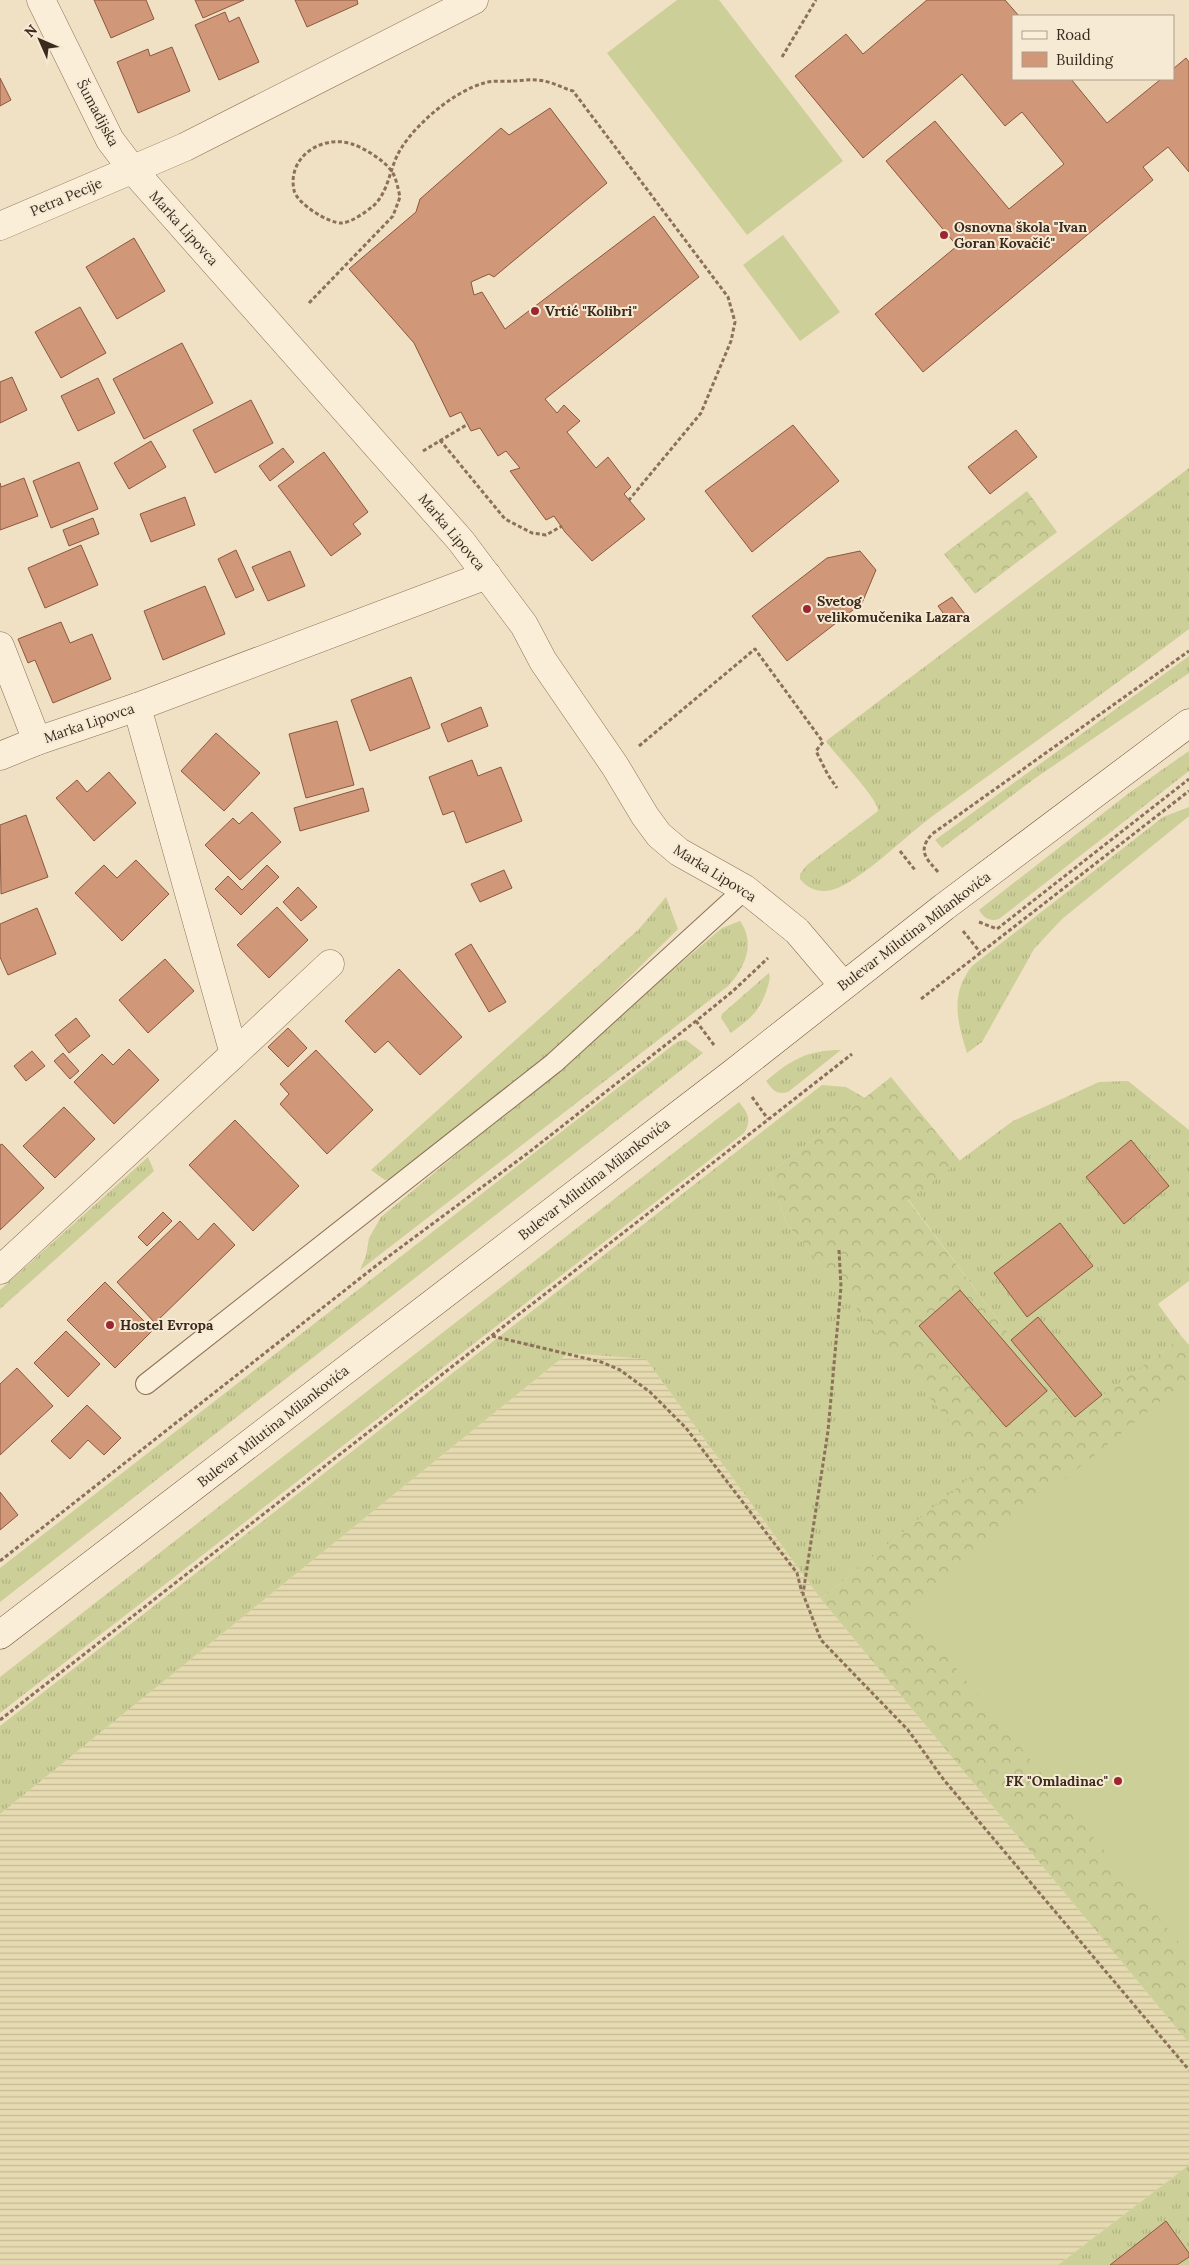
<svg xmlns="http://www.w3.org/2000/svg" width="1189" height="2265" viewBox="0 0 1189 2265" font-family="Lora,serif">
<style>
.farmland{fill:url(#farmland-rules)}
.grass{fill:url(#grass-tufts)}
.forest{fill:url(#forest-crowns)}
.pitch{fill:#cccf97}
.building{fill:#d09778;stroke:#8c583e}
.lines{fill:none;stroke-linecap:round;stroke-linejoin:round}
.lane-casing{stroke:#8c7159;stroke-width:22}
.street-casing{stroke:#8c7159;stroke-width:29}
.secondary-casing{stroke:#6d523d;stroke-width:29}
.path{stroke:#8c7159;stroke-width:3;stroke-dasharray:4 2.5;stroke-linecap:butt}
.lane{stroke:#faeed8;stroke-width:20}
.street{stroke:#faeed8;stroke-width:28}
.secondary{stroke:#faeed8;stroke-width:28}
.poi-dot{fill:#9d2730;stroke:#f7ead4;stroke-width:2}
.labels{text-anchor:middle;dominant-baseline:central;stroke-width:4;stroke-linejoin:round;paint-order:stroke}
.street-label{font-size:14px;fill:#3b2a1e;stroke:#f7ead4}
.poi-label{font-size:14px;font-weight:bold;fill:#3b2a1e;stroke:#f7ead4;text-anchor:start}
</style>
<defs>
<pattern id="farmland-rules" width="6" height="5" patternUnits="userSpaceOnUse" patternTransform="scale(1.25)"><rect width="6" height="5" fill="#e6dab1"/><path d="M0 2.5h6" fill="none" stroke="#c6bb98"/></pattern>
<pattern id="grass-tufts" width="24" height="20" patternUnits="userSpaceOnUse" patternTransform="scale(1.25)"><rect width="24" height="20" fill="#cccf97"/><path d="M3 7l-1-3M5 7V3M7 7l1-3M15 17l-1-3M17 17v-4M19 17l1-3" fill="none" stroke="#b0b282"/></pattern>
<pattern id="forest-crowns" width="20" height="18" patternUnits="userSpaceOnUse" patternTransform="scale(1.25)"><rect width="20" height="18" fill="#cccf97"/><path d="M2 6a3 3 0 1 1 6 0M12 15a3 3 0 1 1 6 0" fill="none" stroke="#b0b282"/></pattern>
</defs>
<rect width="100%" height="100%" fill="#f0e0c4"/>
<polygon class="farmland" points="568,1353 646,1359 821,1599 1189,2043 1189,2165 1058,2265 0,2265 0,1814"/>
<g class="grass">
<path d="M1189,468V629C1105,693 1019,753 934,815C904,837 872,871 840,887C825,894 810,892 800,879V874L807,865L878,811C879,799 835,755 826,741Z"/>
<polygon points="1189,656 1189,673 1034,779 942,848 935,840"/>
<path d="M1189,751V771L999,919C990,922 984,918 979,910L1129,793Z"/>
<path d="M1189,807V816L1062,919L1034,949L982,1042L967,1053C957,1021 950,994 972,966L1163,817Z"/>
<polygon points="666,897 678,929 570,1036 396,1178 385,1180 371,1170 639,929"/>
<path d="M740,921C756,943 745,968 728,986L360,1270L366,1256L369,1238L381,1217C496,1123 608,1024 722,928Z"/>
<path d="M769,973C771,979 768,985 766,992C758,1014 749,1019 731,1033L721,1018L722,1014Z"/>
<polygon points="686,1040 703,1053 0,1602 0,1568 673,1045 679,1041"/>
<path d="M841,1050L788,1092C776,1095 773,1090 766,1081C791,1060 807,1050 841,1050Z"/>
<polygon points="1128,1081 1189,1130 1189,1281 1158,1304 1182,1337 1072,1419 908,1199 1013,1121 1099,1082"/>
<polygon points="822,1085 846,1087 865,1098 769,1174 787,1224 986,1465 821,1599 646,1359 568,1353 0,1814 0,1726"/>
<path d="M739,1102C748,1113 752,1120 744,1133L0,1713V1677Z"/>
<polygon points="148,1157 154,1171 0,1309 0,1290"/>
<polygon points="1189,2165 1189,2265 1058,2265"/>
</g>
<g class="forest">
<polygon points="1027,491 1057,532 975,594 944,554"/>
<polygon points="891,1077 960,1161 908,1200 1072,1418 1182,1337 1189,1345 1189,2043 821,1599 985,1465 787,1224 769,1174"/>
</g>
<g class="pitch">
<polygon points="677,0 719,0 843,161 747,235 607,53"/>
<polygon points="783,235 840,312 800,341 743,265"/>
<polygon points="1189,1378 1189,1955 907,1608"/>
</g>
<g class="building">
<polygon points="94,0 146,0 154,19 111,38"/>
<polygon points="195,0 244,0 203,18"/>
<polygon points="295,0 357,0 358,4 307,27"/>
<polygon points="927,0 1005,0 1019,16 1013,16 1013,79 1071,79 1107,123 1161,79 1173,79 1173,69 1186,58 1189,62 1189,172 1168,147 1143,167 1153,180 923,372 875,314 957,246 886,161 935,121 1009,209 1064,164 1022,112 1005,126 962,74 863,158 795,76 846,34 863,54"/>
<polygon points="225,12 229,22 239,17 259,62 219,80 195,25"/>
<polygon points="172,47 190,91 138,113 117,62 148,49 150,56"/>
<polygon points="0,78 11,100 0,106"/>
<polygon points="550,108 607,183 494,277 489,274 471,282 474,295 482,292 505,329 654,216 699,277 545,399 557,413 564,405 580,421 567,432 596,468 608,457 631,487 624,494 645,519 592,561 565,532 554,516 546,520 510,471 520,468 506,451 498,456 480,428 471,431 461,412 450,417 414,343 349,269 416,212 420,199 501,128 509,135"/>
<polygon points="134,238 165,291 117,319 86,267"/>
<polygon points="80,307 106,353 61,378 35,332"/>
<polygon points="182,343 213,403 144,439 113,379"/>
<polygon points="12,377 27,410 0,423 0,382"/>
<polygon points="98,378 115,413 78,431 61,396"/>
<polygon points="251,400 273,443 215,473 193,430"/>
<polygon points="793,425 839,481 752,552 705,491"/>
<polygon points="1016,430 1037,457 990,494 968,467"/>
<polygon points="151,441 166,467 129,489 114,463"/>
<polygon points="283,448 294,462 270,481 259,466"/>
<polygon points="324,452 368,512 353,524 361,534 331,556 278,486"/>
<polygon points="79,462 98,509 51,528 33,481"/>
<polygon points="24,478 38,516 0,530 0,483 1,487"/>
<polygon points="185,497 195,525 151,542 140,514"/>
<polygon points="93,518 99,534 69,546 63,530"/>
<polygon points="81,545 98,585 45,608 28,568"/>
<polygon points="236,550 254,590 236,598 218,559"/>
<polygon points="290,551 305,586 268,601 252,567"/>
<polygon points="860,551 876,570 862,603 787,661 752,616 827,558"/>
<polygon points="205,586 225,634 163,660 144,611"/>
<polygon points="952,597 965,614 951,624 938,606"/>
<polygon points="61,622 70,643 92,634 111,679 53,703 35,660 28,663 18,639"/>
<polygon points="411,677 430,728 370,751 351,700"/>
<polygon points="481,707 488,726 448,742 441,724"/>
<polygon points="337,721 354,785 306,798 289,734"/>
<polygon points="216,733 260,773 224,811 181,771"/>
<polygon points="472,760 478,776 501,767 522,821 466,843 454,811 443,815 429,777"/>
<polygon points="109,772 136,803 94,841 56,798 77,780 87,792"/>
<polygon points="363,788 369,811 300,831 294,808"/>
<polygon points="252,812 281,842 240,880 205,845 233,818 239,824"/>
<polygon points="26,815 48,877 1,894 0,825"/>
<polygon points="136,860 169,894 122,941 75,893 104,865 117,878"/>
<polygon points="267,865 279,877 241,915 215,889 228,876 242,890"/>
<polygon points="504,870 512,888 480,902 471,884"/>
<polygon points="298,887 317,907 301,921 283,902"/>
<polygon points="277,907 308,940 269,978 237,945"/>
<polygon points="37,908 56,954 8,975 0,957 0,924"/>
<polygon points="471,944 506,1002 489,1012 455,954"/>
<polygon points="165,959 194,991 148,1033 119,1000"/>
<polygon points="399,969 462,1037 420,1075 388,1041 375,1053 345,1021"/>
<polygon points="76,1018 90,1036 69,1053 55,1035"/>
<polygon points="288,1028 307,1048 288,1067 268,1047"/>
<polygon points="129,1049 159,1080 114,1124 74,1082 102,1054 113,1065"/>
<polygon points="316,1050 373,1110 327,1154 280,1104 289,1094 280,1084"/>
<polygon points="32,1051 45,1066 26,1081 14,1066"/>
<polygon points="63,1053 79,1071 70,1079 54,1061"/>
<polygon points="64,1107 95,1139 55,1178 23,1146"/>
<polygon points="235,1120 299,1186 253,1231 189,1165"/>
<polygon points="1131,1140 1169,1186 1124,1224 1086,1177"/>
<polygon points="2,1144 44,1188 0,1230 0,1145"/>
<polygon points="163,1212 172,1221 147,1246 138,1237"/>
<polygon points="180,1221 198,1240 214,1223 235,1245 155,1323 117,1282"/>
<polygon points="1060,1223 1093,1266 1027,1317 994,1273"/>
<polygon points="105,1282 153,1330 115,1368 67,1320"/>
<polygon points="960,1290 1047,1391 1006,1427 919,1326"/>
<polygon points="1038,1317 1102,1395 1075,1417 1011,1340"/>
<polygon points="66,1331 100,1364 68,1397 34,1363"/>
<polygon points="17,1368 53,1406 0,1455 0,1384"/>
<polygon points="87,1405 121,1438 104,1455 88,1440 70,1459 51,1441"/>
<polygon points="0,1492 18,1515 0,1530"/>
<polygon points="1166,2221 1189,2253 1189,2257 1177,2265 1110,2265"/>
</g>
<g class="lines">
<defs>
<polyline id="lane" points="146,1384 554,1063 745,889"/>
<g id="street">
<polyline points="41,0 110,140 132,169 461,541 524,625 543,661 615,766 645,816 659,835 679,852 745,889 797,931 843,985"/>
<polyline points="0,226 185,147 474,0"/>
<polyline points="0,646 37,741"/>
<polyline points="0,756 37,741 137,707 487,575"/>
<polyline points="234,1054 330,964"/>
<polyline points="0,1270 234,1054 137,707"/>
</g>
<polyline id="secondary" points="0,1635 733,1073 944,907 1189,723"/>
</defs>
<use href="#lane" class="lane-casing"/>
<use href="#street" class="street-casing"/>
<use href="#secondary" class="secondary-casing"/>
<g class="path">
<polyline points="782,57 816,0"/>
<path d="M309,303L393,216L400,197C398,189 396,175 390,169C382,159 364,148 352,144C322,134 287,157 294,190C296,203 329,224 342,223C352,222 364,213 372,207C390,192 389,166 402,147C418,122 455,91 484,83C493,80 505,82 514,81C524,80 535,79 544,81C554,83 563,88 573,91L728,297L735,322L731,341L701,413L629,500"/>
<polyline points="440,440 505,519 532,533 546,535 562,526"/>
<polyline points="423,451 468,424"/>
<polyline points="639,746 755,649 823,742 816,751 828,775 837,788"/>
<polyline points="900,851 915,870"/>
<path d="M938,872C926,858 917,851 932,834L1189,651"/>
<polyline points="979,922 997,929 1189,779"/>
<polyline points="963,931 980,952"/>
<polyline points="921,999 1189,791"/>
<polyline points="696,1021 714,1045"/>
<polyline points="752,1097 768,1119"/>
<polyline points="839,1250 841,1287 828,1431 803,1594 821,1640 908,1730 944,1780 1189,2070"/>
<polyline points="492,1336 601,1362 620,1370 650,1392 686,1428 797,1573 802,1593"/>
<polyline points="0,1561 377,1265 528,1153 696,1021 733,991 768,958"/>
<polyline points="0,1720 852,1054"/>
</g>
<use href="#lane" class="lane"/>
<use href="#street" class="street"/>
<use href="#secondary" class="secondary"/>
</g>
<g class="poi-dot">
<circle cx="944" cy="235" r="5"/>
<circle cx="535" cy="311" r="5"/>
<circle cx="807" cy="609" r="5"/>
<circle cx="110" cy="1325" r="5"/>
<circle cx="1118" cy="1781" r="5"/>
</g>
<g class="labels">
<g class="street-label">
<text transform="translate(98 113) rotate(62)">Šumadijska</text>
<text transform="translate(66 197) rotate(-23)">Petra Pecije</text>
<text transform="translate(184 228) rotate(48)">Marka Lipovca</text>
<text transform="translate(452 532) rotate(50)">Marka Lipovca</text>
<text transform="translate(89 723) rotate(-19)">Marka Lipovca</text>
<text transform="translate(715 873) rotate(32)">Marka Lipovca</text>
<text transform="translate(914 931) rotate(-37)">Bulevar Milutina Milankovića</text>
<text transform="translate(594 1179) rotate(-38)">Bulevar Milutina Milankovića</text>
<text transform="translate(273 1426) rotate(-38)">Bulevar Milutina Milankovića</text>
</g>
<g class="poi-label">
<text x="954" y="227">Osnovna škola "Ivan<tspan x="954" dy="16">Goran Kovačić"</tspan></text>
<text x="545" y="311">Vrtić "Kolibri"</text>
<text x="817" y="601">Svetog<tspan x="817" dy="16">velikomučenika Lazara</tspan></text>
<text x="120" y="1325">Hostel Evropa</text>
<text x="1108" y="1781" text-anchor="end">FK "Omladinac"</text>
</g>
</g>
<rect x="1012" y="15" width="162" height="65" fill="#f7ead4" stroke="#ac9d8b"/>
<rect x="1022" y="31" width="25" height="8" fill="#faeed8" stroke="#ac9d8b"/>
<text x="1056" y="40" font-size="15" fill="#3b2a1e">Road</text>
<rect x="1022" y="52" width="25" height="15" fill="#d09778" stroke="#ac9d8b"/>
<text x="1056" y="65" font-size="15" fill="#3b2a1e">Building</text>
<g transform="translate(40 40) rotate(315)" stroke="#f7ead4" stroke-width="4" paint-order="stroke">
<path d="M0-4L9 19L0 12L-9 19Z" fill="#3b2a1e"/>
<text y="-8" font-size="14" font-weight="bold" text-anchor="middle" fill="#3b2a1e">N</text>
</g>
</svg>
